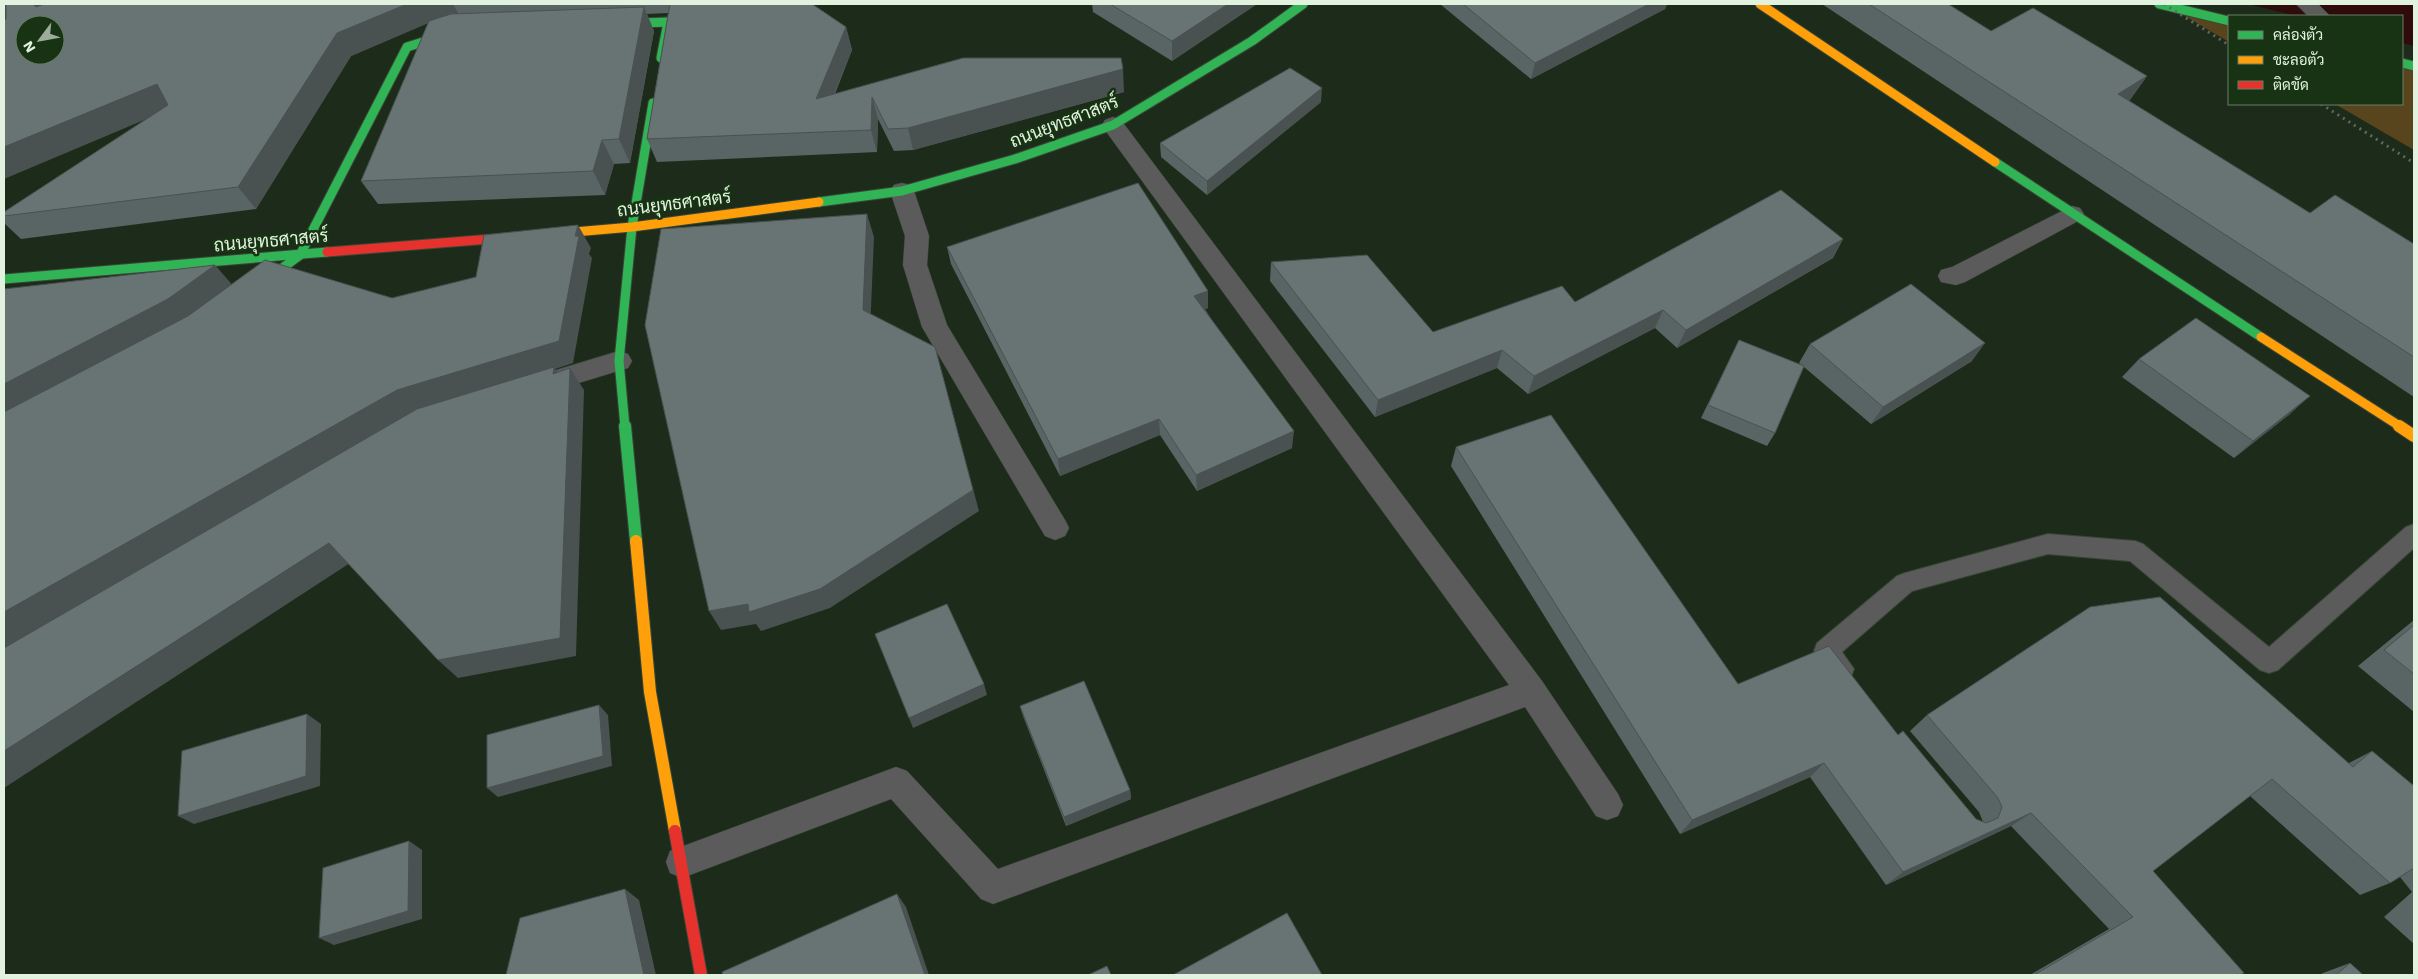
<svg xmlns="http://www.w3.org/2000/svg" width="2418" height="979" viewBox="0 0 2418 979" font-family="'Work Sans',Sarabun,sans-serif">
<style>
.green{fill:#58451d}
.water{fill:#300b0c}
.lines{fill:none;stroke-linecap:round;stroke-linejoin:round}
.lane-casing{stroke:#394637;stroke-width:2}
.street-casing{stroke:#394637;stroke-width:1}
.fast-far1-casing{stroke:#394637;stroke-width:11}
.fast-casing{stroke:#394637;stroke-width:14}
.slow-far1-casing{stroke:#394637;stroke-width:11}
.slow-casing{stroke:#394637;stroke-width:14}
.jam-far1-casing{stroke:#394637;stroke-width:11}
.jam-casing{stroke:#394637;stroke-width:14}
.lane{fill:#5c5b5c;fill-rule:evenodd}
.street{fill:#5c5b5c;fill-rule:evenodd}
.fast-far1{stroke:#30b455;stroke-width:9}
.fast{stroke:#30b455;stroke-width:12}
.slow-far1{stroke:#ff9f0a;stroke-width:9}
.slow{stroke:#ff9f0a;stroke-width:12}
.jam-far1{stroke:#e5322d;stroke-width:9}
.jam{stroke:#e5322d;stroke-width:12}
.rail{stroke:#636662;stroke-width:3;stroke-dasharray:2 4.5;stroke-linecap:butt}
.wall{fill:#596464}
.shaded-wall{fill:#495151}
.building{fill:#687474;stroke:#495151;fill-rule:evenodd}
.labels{text-anchor:middle;dominant-baseline:central;stroke-width:5;stroke-linejoin:round;paint-order:stroke}
.street-label{font-size:18px;fill:#e1f2de;stroke:#173313}
</style>
<rect width="100%" height="100%" fill="#1d2c1a"/>
<g class="green">
<polygon points="2168,6 2229,21 2229,42"/>
<polygon points="2402,63 2414,66 2414,150 2335,104 2402,104"/>
</g>
<polygon class="water" points="2248,4 2414,4 2414,46 2402,43 2402,16 2296,16"/>
<g class="lines">
<defs>
<path id="lane" d="M2414,524V548L2278,670L2269,673L2260,670L2130,561L2048,554L1912,591L1842,652L1854,669L1851,677L1842,680C1829,675 1820,663 1814,651L1817,643L1897,576L1905,573L2048,534L2135,541L2143,544L2269,647L2406,527Z"/>
<g id="street">
<polygon points="2296,4 2318,4 2330,16 2308,16"/>
<polygon points="1113,117 1121,120 1542,681 1618,794 1623,805 1618,816 1607,820 1596,816 1525,707 993,904 981,899 891,799 682,878 670,873 666,862 670,851 896,767 907,771 998,869 1509,685 1105,130 1102,125 1105,120"/>
<polygon points="902,183 910,185 914,191 929,236 927,265 947,325 1065,520 1069,528 1065,536 1055,540 1045,536 922,327 903,265 905,236 890,191 894,185"/>
<polygon points="2072,206 2080,208 2084,214 2080,220 1965,282 1956,285 1941,282 1938,276 1941,270 1952,267"/>
<polygon points="619,351 628,354 632,361 628,368 539,395 530,392 526,385 530,378"/>
</g>
<g id="fast-far1">
<polyline points="2159,4 2229,21"/>
<polyline points="612,24 668,22 661,58"/>
<polyline points="2402,63 2414,66"/>
<polyline points="1995,162 2261,337"/>
<polyline points="819,202 902,191 1015,159 1113,125 1252,41 1303,4"/>
<polyline points="4,279 327,252"/>
<polyline points="255,288 300,255 407,47 455,32"/>
<polyline points="625,427 619,361 632,227 653,103"/>
</g>
<polyline id="fast" points="625,426 636,541"/>
<g id="slow-far1">
<polyline points="1760,4 1995,162"/>
<polyline points="528,236 632,227 819,202"/>
<polyline points="2261,337 2401,427"/>
</g>
<g id="slow">
<polyline points="2399,426 2414,436"/>
<polyline points="636,541 650,692 675,831"/>
</g>
<polyline id="jam-far1" points="327,252 528,236"/>
<polyline id="jam" points="675,831 701,975"/>
</defs>
<use href="#lane" class="lane-casing"/>
<use href="#street" class="street-casing"/>
<use href="#fast-far1" class="fast-far1-casing"/>
<use href="#fast" class="fast-casing"/>
<use href="#slow-far1" class="slow-far1-casing"/>
<use href="#slow" class="slow-casing"/>
<use href="#jam-far1" class="jam-far1-casing"/>
<use href="#jam" class="jam-casing"/>
<use href="#lane" class="lane"/>
<use href="#street" class="street"/>
<use href="#fast-far1" class="fast-far1"/>
<use href="#fast" class="fast"/>
<use href="#slow-far1" class="slow-far1"/>
<use href="#slow" class="slow"/>
<use href="#jam-far1" class="jam-far1"/>
<use href="#jam" class="jam"/>
<g class="rail">
<polyline points="2164,4 2229,45"/>
<polyline points="2321,104 2414,163"/>
</g>
</g>
<g class="wall">
<polygon points="4,4 812,4 846,27 852,50 835,94 1124,92 913,150 894,151 878,119 877,152 657,162 647,139 668,13 647,14 654,31 630,163 614,164 605,195 378,204 361,181 428,23 351,56 256,209 21,239 4,223 4,212 146,119"/>
<polygon points="1092,4 1257,4 1172,61 1093,12"/>
<polygon points="1440,4 1667,4 1665,9 1531,79"/>
<polygon points="1822,4 1948,4 1991,31 2147,76 2129,101 2310,213 2414,244 2414,397"/>
<polygon points="1321,102 1207,195 1161,157 1160,143"/>
<polygon points="1843,239 1833,258 1677,348 1655,328 1528,394 1497,368 1375,417 1270,281 1271,262 1433,332 1575,302"/>
<polygon points="947,247 1208,308 1205,309 1292,448 1197,491 1160,435 1060,476 951,264"/>
<polygon points="1739,340 1803,366 1799,363 1810,344 1972,361 1871,424 1804,367 1775,433 1767,446 1701,418"/>
<polygon points="2139,359 2290,414 2234,458 2122,377"/>
<polygon points="1456,447 1738,684 1898,735 1976,819 1983,822 1979,812 1910,731 1927,715 2349,763 2372,751 2414,786 2414,944 2384,917 2412,892 2400,877 2390,883 2360,895 2250,796 2153,871 2239,975 2030,975 2109,929 2011,826 1886,885 1810,777 1680,834 1451,466"/>
<polygon points="2414,620 2414,712 2358,666"/>
<polygon points="1020,706 1130,790 1131,799 1066,826 1023,716"/>
<polygon points="2350,963 2363,975 2320,975 2323,973"/>
</g>
<g class="shaded-wall">
<polygon points="4,4 8,4 26,24 4,32"/>
<polygon points="13,4 73,4 36,18"/>
<polygon points="407,4 453,4 462,20 447,15 351,56 256,209 238,187 337,33"/>
<polygon points="1228,4 1257,4 1172,61 1172,41"/>
<polygon points="1649,4 1667,4 1665,9 1531,79 1535,63"/>
<polygon points="644,7 654,31 630,163 619,139"/>
<polygon points="846,27 852,50 823,121 816,99"/>
<polygon points="1123,69 1124,92 913,150 908,128"/>
<polygon points="2147,76 2130,100 2101,118 2118,94"/>
<polygon points="157,84 175,107 4,179 4,147"/>
<polygon points="1322,88 1321,102 1207,195 1207,181"/>
<polygon points="872,97 878,119 877,152 871,130"/>
<polygon points="602,140 614,164 605,195 593,171"/>
<polygon points="867,214 874,237 870,332 863,310"/>
<polygon points="578,225 591,248 589,254 592,258 573,363 555,369 568,389 4,648 4,612 575,236"/>
<polygon points="1843,239 1833,258 1677,348 1686,330"/>
<polygon points="215,265 235,288 190,321 4,420 4,384"/>
<polygon points="1208,291 1208,308 1195,313 1194,296"/>
<polygon points="1663,310 1655,328 1528,394 1534,376"/>
<polygon points="1985,343 1972,361 1871,424 1883,407"/>
<polygon points="935,347 979,511 830,608 761,631 756,624 721,630 709,611"/>
<polygon points="1502,350 1497,368 1375,417 1378,400"/>
<polygon points="570,368 584,390 576,656 458,678 438,660"/>
<polygon points="2310,396 2290,414 2234,458 2253,441"/>
<polygon points="1159,419 1160,435 1060,476 1058,459"/>
<polygon points="1294,431 1292,448 1197,491 1196,475"/>
<polygon points="329,543 350,563 4,788 4,751"/>
<polygon points="984,684 987,695 913,728 909,718"/>
<polygon points="599,705 608,715 612,766 498,797 487,788"/>
<polygon points="307,714 321,724 320,786 194,824 178,816"/>
<polygon points="1824,763 1810,777 1680,834 1692,820"/>
<polygon points="1130,790 1131,799 1066,826 1064,817"/>
<polygon points="2031,813 2011,826 1886,885 1903,872"/>
<polygon points="409,841 422,850 422,919 334,945 319,938"/>
<polygon points="625,889 639,900 656,975 644,975"/>
<polygon points="897,894 906,907 929,975 925,975"/>
</g>
<g class="building">
<path d="M6,4H33L36,7L44,4H407L337,33L238,187L4,216V212L168,105L157,84L4,147V20L6,19ZM25,25H55V55H25Z"/>
<polygon points="670,4 812,4 846,27 816,99 963,58 1121,58 1123,69 908,128 888,129 872,97 871,130 647,139"/>
<polygon points="1110,4 1228,4 1172,41"/>
<polygon points="1463,4 1649,4 1535,63"/>
<polygon points="1869,4 1948,4 1991,31 2033,8 2147,76 2118,94 2310,213 2335,195 2414,244 2414,357"/>
<polygon points="644,7 619,139 602,140 593,171 361,181 429,21 451,14"/>
<polygon points="1290,68 1322,88 1207,181 1160,143"/>
<polygon points="1138,183 1208,291 1194,296 1294,431 1196,475 1159,419 1058,459 947,247"/>
<polygon points="1781,190 1843,239 1686,330 1663,310 1534,376 1502,350 1378,400 1271,262 1367,255 1433,332 1562,286 1575,302"/>
<polygon points="867,214 863,310 935,347 973,490 820,589 749,612 748,604 709,611 645,325 661,229"/>
<polygon points="578,225 575,236 579,236 559,341 397,390 4,612 4,412 188,316 265,260 392,298 476,277 484,235"/>
<polygon points="215,265 168,299 4,384 4,289"/>
<polygon points="1911,284 1985,343 1883,407 1810,344"/>
<polygon points="2196,318 2310,396 2253,441 2139,359"/>
<polygon points="1739,340 1804,366 1775,433 1708,405"/>
<polygon points="554,367 553,374 570,368 560,638 438,660 329,543 4,751 4,648 417,409"/>
<polygon points="1551,415 1738,684 1829,646 1898,735 1903,731 1976,819 1986,823 1998,818 2002,807 1998,798 1927,715 2090,607 2160,597 2353,767 2372,751 2414,786 2414,868 2390,883 2272,779 2153,871 2244,973 2239,975 2034,975 2133,917 2031,813 1903,872 1824,763 1692,820 1456,447"/>
<polygon points="947,604 984,684 909,718 875,634"/>
<polygon points="2414,625 2414,674 2384,650"/>
<polygon points="1084,681 1130,790 1064,817 1020,706"/>
<polygon points="599,705 603,756 487,788 487,735"/>
<polygon points="307,714 306,776 178,816 182,751"/>
<polygon points="409,841 408,911 319,938 323,868"/>
<polygon points="625,889 644,975 506,975 520,918"/>
<polygon points="897,894 925,975 723,975 722,972"/>
<polygon points="1287,913 1322,975 1173,975"/>
<polygon points="2350,963 2363,975 2336,975"/>
<polygon points="1107,966 1111,975 1088,975"/>
</g>
<g class="labels">
<g class="street-label">
<text transform="translate(1064 121) rotate(-21)">ถนนยุทธศาสตร์</text>
<text transform="translate(674 203) rotate(-7)">ถนนยุทธศาสตร์</text>
<text transform="translate(271 240) rotate(-5)">ถนนยุทธศาสตร์</text>
</g>
</g>
<rect width="2418" height="979" fill="none" stroke="#e1f2de" stroke-width="10"/>
<rect x="2228" y="15" width="175" height="90" fill="#173313" stroke="#687f64"/>
<rect x="2238" y="31" width="25" height="8" fill="#30b455" stroke="#687f64"/>
<text x="2273" y="40" font-size="15" fill="#e1f2de">คล่องตัว</text>
<rect x="2238" y="56" width="25" height="8" fill="#ff9f0a" stroke="#687f64"/>
<text x="2273" y="65" font-size="15" fill="#e1f2de">ชะลอตัว</text>
<rect x="2238" y="81" width="25" height="8" fill="#e5322d" stroke="#687f64"/>
<text x="2273" y="90" font-size="15" fill="#e1f2de">ติดขัด</text>
<g transform="translate(40 40) rotate(238)"><circle r="24" fill="#173313" stroke="#687f64"/>
<path d="M0-4L9 19L0 12L-9 19Z" fill="#9cad99"/>
<text y="-8" font-size="14" font-weight="bold" text-anchor="middle" fill="#e1f2de">N</text>
</g>
</svg>
